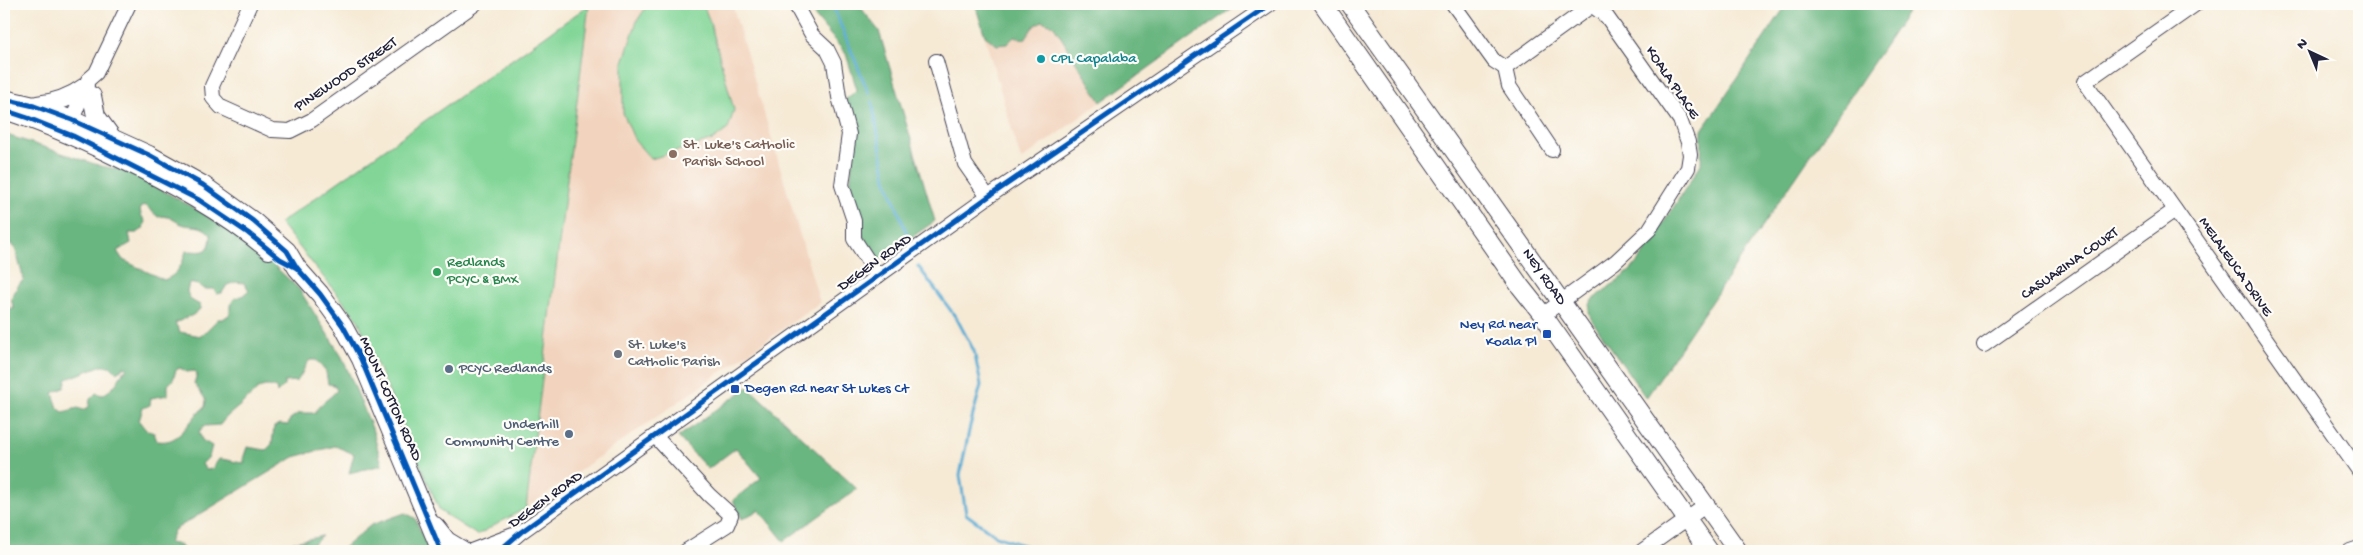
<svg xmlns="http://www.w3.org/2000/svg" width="2363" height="555" viewBox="0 0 2363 555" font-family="'Gochi Hand',sans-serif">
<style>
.built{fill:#f2d4be}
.green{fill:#82d597;stroke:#527c69}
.forest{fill:#69b680;stroke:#466c5e;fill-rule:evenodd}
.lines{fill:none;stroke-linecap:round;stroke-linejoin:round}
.stream{stroke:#57abd3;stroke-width:3}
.minor-casing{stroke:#424052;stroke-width:16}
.major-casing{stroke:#424052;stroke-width:20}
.minor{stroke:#fff;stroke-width:14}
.major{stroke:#fff;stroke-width:18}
.cycleway-casing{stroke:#fdfcf7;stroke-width:8}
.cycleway{stroke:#0057b8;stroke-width:5}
.culture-dot{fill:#0f9aa8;stroke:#fdfcf7;stroke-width:2}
.education-dot{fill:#8d6e63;stroke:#fdfcf7;stroke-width:2}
.leisure-dot{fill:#2e9e5b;stroke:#fdfcf7;stroke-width:2}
.transit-dot{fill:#1a4fb4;stroke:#fdfcf7;stroke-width:2}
.worship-dot{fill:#6b7280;stroke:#fdfcf7;stroke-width:2}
.service-dot{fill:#5c6f8a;stroke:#fdfcf7;stroke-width:2}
.labels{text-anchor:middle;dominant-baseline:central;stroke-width:4.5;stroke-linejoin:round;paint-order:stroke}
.culture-label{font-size:15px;fill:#0d838f;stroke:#fdfcf7;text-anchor:start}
.street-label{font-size:15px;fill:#22223b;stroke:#fdfcf7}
.education-label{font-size:15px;fill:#785e54;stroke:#fdfcf7;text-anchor:start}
.leisure-label{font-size:15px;fill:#27864d;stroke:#fdfcf7;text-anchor:start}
.transit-label{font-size:15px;fill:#164399;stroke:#fdfcf7;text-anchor:end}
.worship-label{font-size:15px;fill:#5b616d;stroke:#fdfcf7;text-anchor:start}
.service-label{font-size:15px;fill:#4e5e75;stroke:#fdfcf7;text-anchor:start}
</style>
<rect width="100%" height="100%" fill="#fdfcf7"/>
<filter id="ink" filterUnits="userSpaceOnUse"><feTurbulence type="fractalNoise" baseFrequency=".02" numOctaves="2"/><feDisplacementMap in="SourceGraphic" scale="10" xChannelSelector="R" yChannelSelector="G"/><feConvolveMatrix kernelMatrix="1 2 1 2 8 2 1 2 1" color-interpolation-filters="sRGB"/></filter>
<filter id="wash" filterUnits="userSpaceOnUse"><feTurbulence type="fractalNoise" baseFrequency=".0096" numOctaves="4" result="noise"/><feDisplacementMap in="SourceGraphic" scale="20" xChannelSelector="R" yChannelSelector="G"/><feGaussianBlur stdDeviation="1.12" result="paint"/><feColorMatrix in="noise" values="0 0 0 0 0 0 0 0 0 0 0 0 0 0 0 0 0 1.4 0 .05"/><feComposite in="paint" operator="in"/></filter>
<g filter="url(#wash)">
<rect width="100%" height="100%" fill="#f6ead5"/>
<g class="built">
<polygon points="591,4 732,4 820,303 526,508 589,5"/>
<polygon points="975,4 1057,4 1101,102 1021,160"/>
</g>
<g class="green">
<polygon points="648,4 703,4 711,25 734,110 728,129 713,140 651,159 635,141 623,113 623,62 637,21"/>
<polygon points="589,5 526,508 477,535 440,511 358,320 280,223"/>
</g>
<g class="forest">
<polygon points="805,4 858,4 879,31 935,221 878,261 863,236 850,193 854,131 846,99 857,90 846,54"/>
<polygon points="975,4 1238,4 1101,102 1054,26 1042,21 1033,27 1025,39 1014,37 1007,44 997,45 985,36"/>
<path d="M1787,4H1913L1646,398L1593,322C1588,314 1588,309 1592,300L1631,270L1643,255L1701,164L1702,130Z"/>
<path d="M4,134L101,166L128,171L201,212L260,252L299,289L342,357L372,428L382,465L349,473L354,454L335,446L294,457L174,530L169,543L180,545L185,551H4V301L7,303L10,309H14L11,299L19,284L24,280L15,248L11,243L4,248ZM145,205L158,217C171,214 173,222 185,225C196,227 203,225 211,235C210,256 201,251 186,251C182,265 178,275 164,280L123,260L117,251L131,243L129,233H137L143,229L145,221L141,215L140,208ZM236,282L244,283L249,290L242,296L235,298L230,305V314L223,319H218L201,336L180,332L175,323L193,315L200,309V305L191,300L187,292L189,283L198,285L204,289H214L217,294L222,293L227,285ZM310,360H316L326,372L328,384L334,385L337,390C330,399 319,403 315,413H299L290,419L288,425L279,424L274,427L272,444L266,450L247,447L243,459L245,463C236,463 229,459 219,459L212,469L206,470L202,464L209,457L212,446L202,440L199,432L204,426L220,425C228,414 237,409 246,400C257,391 260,382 276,388L277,393L284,386V382L297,381C303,374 303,367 310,360ZM100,366H110L116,372L125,367L128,369L123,372C117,383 114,389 102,395L96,393L90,399L89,407L83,410L78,408L63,412L58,408L53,393L64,388L67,379ZM180,368L187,372L195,371L197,375L194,383L206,400L205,407C188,419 182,445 157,441L154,433L146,430L139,421L143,408L150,405L151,398L168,395V385L173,380L176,370Z"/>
<polygon points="748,387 857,489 784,541 759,510 742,519 733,500 761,478 736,448 708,469 678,437"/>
<polygon points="405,513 415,518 429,551 340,551 371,525"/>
<polygon points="322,536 306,551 280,551 286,544"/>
</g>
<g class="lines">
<g class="stream">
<polyline points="832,4 869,94"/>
<polyline points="872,101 886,179 909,239"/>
<polyline points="918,266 957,319 974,351 981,385 970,426 960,475 966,514 996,536 1041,551"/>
</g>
</g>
</g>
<g filter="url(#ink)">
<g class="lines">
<defs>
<g id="minor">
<polyline points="250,4 212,86 213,98 221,107 272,130 290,131 312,120 475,4"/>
<polyline points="795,4 812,35 827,49 834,63 839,97 849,134 842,185 854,221 854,239 878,276"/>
<polyline points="1453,4 1494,61 1505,68 1591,6"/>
<polyline points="2196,4 2085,82 2359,471"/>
<polyline points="936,61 965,164 988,197"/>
<polyline points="1505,68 1509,86 1552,150"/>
<polyline points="69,128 88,80 96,73 129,4"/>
<polyline points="1543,315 1615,262 1649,230 1688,168 1690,155 1688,142 1680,120 1607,17 1590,4"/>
<polyline points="1984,345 2175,210"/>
<polyline points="655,436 709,495 731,515 727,525 686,551"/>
<polyline points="471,551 513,535"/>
<polyline points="499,551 521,532 988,197 1270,4"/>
<polyline points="1642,551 1705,506"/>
<polyline points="2350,551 2359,548"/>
</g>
<g id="major">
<polyline points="1323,4 1520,286 1543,315 1709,551"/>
<path id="s1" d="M1350,4L1738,551"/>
<polyline points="92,96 96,116 110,135"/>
<polyline points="4,99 34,106 72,120 149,155 203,185 253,221 287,251 297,268 320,294 343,326 361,359 441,551"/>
<path d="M37,105C56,103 70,98 85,87"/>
<path d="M4,110C43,122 80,139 117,157C171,183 222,211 269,250"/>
<polyline points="435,526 447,541 462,550"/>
</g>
</defs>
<use href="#minor" class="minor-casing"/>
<use href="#major" class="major-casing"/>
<use href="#minor" class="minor"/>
<use href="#major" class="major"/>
<defs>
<g id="cycleway">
<polyline points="4,99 34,106 72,120 149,155 203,185 253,221 287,251 297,268 320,294 343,326 361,359 441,551"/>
<polyline points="4,110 28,118 73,136 199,200 248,233 280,259 297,268"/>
<polyline points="499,551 521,532 988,197 1270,4"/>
</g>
</defs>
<use href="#cycleway" class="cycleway-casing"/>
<use href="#cycleway" class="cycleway"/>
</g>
</g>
<circle class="culture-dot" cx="1041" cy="59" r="5"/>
<circle class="education-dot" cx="673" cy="154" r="5"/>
<circle class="leisure-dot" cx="437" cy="272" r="5"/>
<g class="transit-dot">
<rect x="1542" y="329" width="10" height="10" rx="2.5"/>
<rect x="730" y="384" width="10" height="10" rx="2.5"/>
</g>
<circle class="worship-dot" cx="618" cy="354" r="5"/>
<g class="service-dot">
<circle cx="449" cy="369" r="5"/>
<circle cx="569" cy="434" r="5"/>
</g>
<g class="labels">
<g class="culture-label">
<text x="1051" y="59">CPL Capalaba</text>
</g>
<g class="street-label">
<text transform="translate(346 75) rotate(-34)">PINEWOOD STREET</text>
<text transform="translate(1672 83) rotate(56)">KOALA PLACE</text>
<text transform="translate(875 263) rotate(-36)">DEGEN ROAD</text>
<text transform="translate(2070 264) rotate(-35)">CASUARINA COURT</text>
<text transform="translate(2235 267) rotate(55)">MELALEUCA DRIVE</text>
<text stroke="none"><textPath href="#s1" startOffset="335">NEY ROAD</textPath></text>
<text transform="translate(390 399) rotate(66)">MOUNT COTTON ROAD</text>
<text transform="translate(546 500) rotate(-36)">DEGEN ROAD</text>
</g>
<g class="education-label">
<text x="683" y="145">St. Luke's Catholic<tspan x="683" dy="17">Parish School</tspan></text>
</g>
<g class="leisure-label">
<text x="447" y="263">Redlands<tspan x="447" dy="17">PCYC &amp; BMX</tspan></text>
</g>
<g class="transit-label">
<text x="1537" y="325">Ney Rd near<tspan x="1537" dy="17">Koala Pl</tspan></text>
<text x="745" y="389" text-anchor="start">Degen Rd near St Lukes Ct</text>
</g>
<g class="worship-label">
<text x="628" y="345">St. Luke's<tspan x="628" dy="17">Catholic Parish</tspan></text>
</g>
<g class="service-label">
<text x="459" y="369">PCYC Redlands</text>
<text x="559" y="425" text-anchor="end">Underhill<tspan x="559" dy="17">Community Centre</tspan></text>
</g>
</g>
<rect width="2363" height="555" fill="none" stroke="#fdfcf7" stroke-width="20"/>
<g transform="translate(2310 52) rotate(316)" stroke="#fdfcf7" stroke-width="4" paint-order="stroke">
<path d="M0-4L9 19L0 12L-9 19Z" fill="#22223b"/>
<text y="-8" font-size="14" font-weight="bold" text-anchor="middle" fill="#22223b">N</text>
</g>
</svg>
